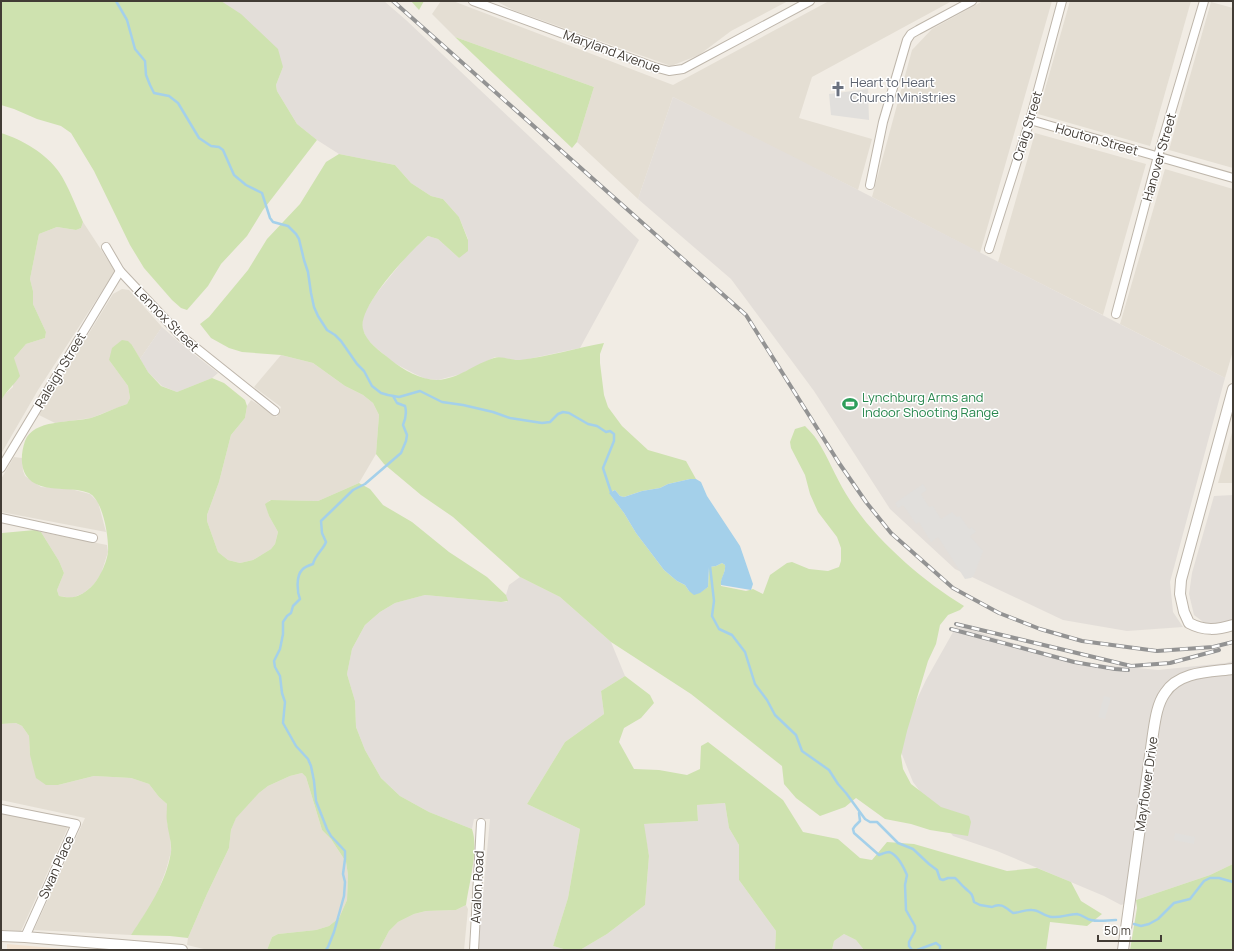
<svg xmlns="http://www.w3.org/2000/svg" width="1234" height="951" viewBox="0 0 1234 951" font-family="Manrope,sans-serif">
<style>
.residential{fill:#e4ded3}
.commercial{fill:#f2e2d0}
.industrial{fill:#e3ded9}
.green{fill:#cee2af}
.parking{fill:#e1dfdc}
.water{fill:#a4d0ea}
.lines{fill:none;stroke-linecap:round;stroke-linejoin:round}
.stream{stroke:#a4d0ea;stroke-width:2.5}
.minor-casing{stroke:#beb6ab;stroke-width:10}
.tertiary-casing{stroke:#beb6ab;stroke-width:12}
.minor{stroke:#fff;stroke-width:8}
.tertiary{stroke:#fff;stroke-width:10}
.rail-casing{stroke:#939393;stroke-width:4}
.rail{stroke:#fff;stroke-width:2.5;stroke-dasharray:8;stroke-linecap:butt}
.labels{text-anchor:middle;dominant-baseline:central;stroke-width:3;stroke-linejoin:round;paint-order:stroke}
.street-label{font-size:13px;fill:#423c35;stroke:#fff}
.worship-label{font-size:13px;fill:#5b616d;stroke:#fff;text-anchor:start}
.leisure-label{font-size:13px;fill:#27864d;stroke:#fff;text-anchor:start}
</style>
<rect width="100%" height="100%" fill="#f1ece4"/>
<g class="residential">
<polygon points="441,1 453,1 673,85 829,1 952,1 812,77 799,118 872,139 858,190 673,97 638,199 577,142 594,87 455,37 432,14"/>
<polygon points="496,1 788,1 731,31 699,55 671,66 513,10"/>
<polygon points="983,1 1052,1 980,253 872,197 912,50 932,29"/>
<polygon points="1070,1 1191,1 1150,146 1038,114"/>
<polygon points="1211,2 1233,8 1233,168 1169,150"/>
<polygon points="1035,133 1146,164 1103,315 998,262"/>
<polygon points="1165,169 1233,189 1233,351 1225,378 1120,324"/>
<polygon points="83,222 115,271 38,390 1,454 1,401 4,395 13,387 14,358 26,344 45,338 46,332 33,304 33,291 30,279 39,234 57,227 76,230 81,228"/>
<polygon points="122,289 129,290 162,327 140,359 132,345 109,360 128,386 130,398 127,404 91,418 55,423 39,415 113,294"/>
<polygon points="281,355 313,363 345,386 363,395 373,403 379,415 376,454 359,483 318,501 270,500 266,505 269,516 278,532 275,544 271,549 253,560 240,563 228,560 218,552 207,521 207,515 219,482 231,435 245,418 247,406 251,400 277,417 281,407 254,387"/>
<polygon points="1233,429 1233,483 1218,483"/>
<polygon points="14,457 22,458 23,471 25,476 41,487 71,489 90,494 98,502 106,532 1,512 1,479"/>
<polygon points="41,532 107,545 108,552 101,574 94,584 84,593 72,598 59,596 57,590 64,573 59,561"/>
<polygon points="16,723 22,726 29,736 30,755 58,785 94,776 131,778 149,784 159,797 167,804 167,822 170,834 171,852 166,870 155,899 131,935 34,930 85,818 1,800 1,724"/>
<polygon points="302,773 306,777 322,830 331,839 346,862 348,875 347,900 339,918 329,926 316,930 278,934 272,937 267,950 208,950 187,945 188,938 207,894 229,848 231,830 236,817 259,793 268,786 290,776"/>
<polygon points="1,812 69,825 21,931 1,930"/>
<polygon points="466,905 468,909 464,950 379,950 389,931 398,922 414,914 426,911 456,910"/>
</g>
<polygon class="commercial" points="7,944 75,950 7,950"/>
<g class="industrial">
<polygon points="221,1 384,1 406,20 639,240 580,348 519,361 495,357 461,374 438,380 426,379 415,374 394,363 375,347 367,339 362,328 363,315 376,294 409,253 428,236 438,239 459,258 468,239 459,217 443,199 431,196 411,183 395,165 339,154 317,140 297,124 277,91 276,85 283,67"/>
<polygon points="673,97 788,154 1225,378 1170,582 1173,612 1183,627 1127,631 1063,620 955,569 890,509 814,391 731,279 638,199"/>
<polygon points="162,327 181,344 218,373 212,378 177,392 162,386 148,372 140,359"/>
<polygon points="1233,495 1233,622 1210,627 1194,615 1189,594 1192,573 1214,496"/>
<polygon points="520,577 560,597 611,642 625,676 601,691 604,714 565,742 527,804 580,829 568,898 553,946 567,950 478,950 490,819 474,819 472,829 429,812 400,796 381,778 365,750 356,727 355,701 347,674 352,649 365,625 380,612 395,603 425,595 501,602 507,602 506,595 509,585"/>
<polygon points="957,625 999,639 1086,663 1158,670 1226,663 1233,661 1233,864 1210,875 1121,905 1104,896 997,851 953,836 913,782 897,742 926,680"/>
<polygon points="725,803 729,828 739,845 739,880 776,931 775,950 580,950 607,934 645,905 649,856 643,824 698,821 697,805"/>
<polygon points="844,934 856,940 864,950 832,950 834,941"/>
</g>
<g class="green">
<polygon points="1,1 221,1 241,14 278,49 283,67 276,85 277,91 297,124 317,140 263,210 247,236 221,264 208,286 187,310 181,308 172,300 144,268 130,245 94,171 71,133 61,126 37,119 14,109 1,105"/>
<polygon points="411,1 424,1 419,10"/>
<polygon points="455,37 594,87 577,142 572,148"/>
<path d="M1,133C21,139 47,154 59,172C68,185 76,207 83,222L81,228L76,230L57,227L39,234L30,279L33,291V304L46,332L45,338L26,344L14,358L20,376C14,385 5,392 1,401Z"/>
<path d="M339,154L395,165L411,183L431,196L443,199L459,217L468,240V251L459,258L438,239L428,236C411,250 357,307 363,329C366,342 380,351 391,360C403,370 421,380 437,380C459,379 474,364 494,358C501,355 512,361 520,360C547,357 577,348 604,343L600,354V363L604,395L608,407L622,426L648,450L686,461L696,479H690L668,484L660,488L642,491L624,497L620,496L615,490L610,492V494L624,513L636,533L664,570L677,581L685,585L689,591L699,593L708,587L709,567L716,566L722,563L725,565C726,573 720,579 721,586L746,591L753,589L763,594L770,575L787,563L792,562L809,569L828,571L839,567L841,561V548L837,537L818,512L810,494L805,475L791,448L790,442L795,429L805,426C809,430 814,435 817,440C828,457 835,476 846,494C872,537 920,579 964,606L960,610L948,615L940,625L936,644L928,661L907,731L901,756L903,769L911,784L941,807L969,816L971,822L968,836L930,830L911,824L885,819L856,798L845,807L820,816L796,798L784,784L782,766L691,694L611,642L560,597L520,577L453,517L421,495L384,464L376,454L379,415L373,403L363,395L345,386L313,363L281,355L242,352L229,348L211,338L200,324L209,317L248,270L267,239L300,204L326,162Z"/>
<path d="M122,340L128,341L132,345L148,372L161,386L177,392L212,378L224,383L245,400L247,406L245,418L231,435L219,482L207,515V521L218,552L228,560L240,563L253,560L271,549L275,544L278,532L269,516L265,504L271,500L318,501L359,483L370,489L383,505L412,522L449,552L487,577L506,595L508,601L501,602L425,595L395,603L380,612L365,625L352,649L347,674L355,701L356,727L365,750L381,778L400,796L429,812L472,829C479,849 469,883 466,905L456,910L426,911L414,914L398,922L389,931L379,950H267L272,937L278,934L316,930L329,926L339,918L347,900L348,875L346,862L331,839L322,830L306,777L302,773L290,776L268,786L259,793L236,818L231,830L229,848L207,894L188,938L170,936L131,935C148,909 166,883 171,852C172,842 168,832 167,822C166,816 167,810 167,804L159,797L149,784L131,778L94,776L58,785H46L36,778L30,755L29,736L22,726L16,723L1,724V535L2,533L35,530L41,532L59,561L64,573L57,590L59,596C73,599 80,597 91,587C99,580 107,562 108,552C109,537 103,500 89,493C74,487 56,491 41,486C20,480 19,459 25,441C33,419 71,423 91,418C103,414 115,408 127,404L130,398L128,386L109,360L112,348Z"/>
<polygon points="625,676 650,695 654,703 641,718 624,728 619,742 634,769 659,770 687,775 700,769 701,746 708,742 783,800 803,832 838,839 860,858 872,860 887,842 914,844 1007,871 1037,868 1071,882 1081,901 1102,914 1087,926 1050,922 1046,950 864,950 856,940 844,934 834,941 832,950 775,950 776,931 739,880 739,845 729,828 725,803 697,805 698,821 644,824 649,856 645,905 607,934 580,950 567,950 553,946 568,898 580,829 527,804 565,742 604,714 601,691"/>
<polygon points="1233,864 1233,950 1130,950 1137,908 1136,900 1210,875"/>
</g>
<g class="parking">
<polygon points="868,89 869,120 831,115 829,94"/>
<polygon points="923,484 927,490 921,494 929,507 933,506 941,519 952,512 957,517 960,516 969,529 972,527 976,532 970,536 983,551 974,575 971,578 965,579 938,537 931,542 919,522 916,524 903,505 898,508 895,503"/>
<polygon points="1104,696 1111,698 1105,719 1098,717"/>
<polygon points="1175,833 1195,837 1194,844 1174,840"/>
</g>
<path class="water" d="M690,479H696L701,482L707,496L740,546L753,584L751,590L721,585C720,578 726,573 725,565L722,563L716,566L709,567L708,587L700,593L694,595L689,591L685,585L677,581L664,570L636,533L624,513L609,493L615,490L620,496L624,497L642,491L660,488L668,484Z"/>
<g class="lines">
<g class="stream">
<polyline points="116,1 127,20 135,49 145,61 146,75 150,85 154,93 169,96 178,103 199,138 211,146 219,147 223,150 234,175 246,185 262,193 270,218 273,222 288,226 296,234 299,239 304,260 308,272 311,293 314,307 318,316 327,330 335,335 341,341 357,364 364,371 372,386 381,393 388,395 399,397 420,391 442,402 463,405 493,412 510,418 542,423 550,422 558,414 563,412 569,413 588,424 597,426 606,432 610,431 614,434 614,441 603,468 611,492"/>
<path d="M710,566L714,601L712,616L719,629L732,635L745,652L755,684L767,700L775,715L796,735L802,751L829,770L838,784L846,793L865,819L870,822H877L898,843L913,849L929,864L937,870L940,879L943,880L948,878H955C959,881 961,885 965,888C971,894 972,892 974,902L980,905L992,907C1001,902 1006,908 1013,913C1020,913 1025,909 1032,910C1039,910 1044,916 1052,917C1061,918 1068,914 1077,914C1083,915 1086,919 1091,920C1099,922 1108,920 1116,920"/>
<path d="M859,813L860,821L855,826L853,829L854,833L879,855C882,854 886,852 889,852C897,854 904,868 907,875L905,885L906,910L915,926V931L909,942V946L912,950H915"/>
<polyline points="1134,924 1141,926 1149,924 1158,919 1174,903 1190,899 1204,881 1210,878 1219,878 1233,882"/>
<path d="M326,950L328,947L334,932L344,896L345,882L343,874L345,859V851L331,836L327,829L316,801L314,781L311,766L308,759L296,746L283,723L285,702L282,693L280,676L275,667L274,661L280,649L283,634V622L287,616L291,613L293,606L300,599C297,592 296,576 302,570C304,567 310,565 313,564C315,555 323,550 326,542L322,533L321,521L353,490L365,484L401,453L406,441L407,435L403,425C406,418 407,413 405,406L397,403L393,396"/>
<polyline points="917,950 936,943 940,946 940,950"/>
</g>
<defs>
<g id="minor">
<polyline points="473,1 654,67 669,71 683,69 810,1"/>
<polyline points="1030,120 1233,178"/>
<polyline points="870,185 883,122 907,40 911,34 918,30 972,1"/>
<polyline points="106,247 120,271 181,336 275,411"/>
<polyline points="989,249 1030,120 1062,1"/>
<polyline points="1116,314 1158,156 1204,1"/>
<polyline points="1,468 120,271"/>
<polyline points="1,518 93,538"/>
<polyline points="1,809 76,824 25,937"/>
<polyline points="474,950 481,823"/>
</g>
<g id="tertiary">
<path d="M1233,389L1181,580L1180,594L1184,612L1189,623C1204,631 1217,630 1233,625"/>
<polyline points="1,936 25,937 182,950"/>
<path d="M1123,950L1153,734C1155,721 1157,704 1165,693C1179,671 1211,672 1233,669"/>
</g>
</defs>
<use href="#minor" class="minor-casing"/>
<use href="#tertiary" class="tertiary-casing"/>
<use href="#minor" class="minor"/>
<use href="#tertiary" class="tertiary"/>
<defs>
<g id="rail">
<polyline points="393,1 746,315 839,463 866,502 891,533 953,588 999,613 1040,629 1082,641 1157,651 1213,647 1233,642"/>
<polyline points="956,624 1131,666 1170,663 1219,650"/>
<polyline points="951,629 1074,662 1115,669 1128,670"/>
</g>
</defs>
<use href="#rail" class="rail-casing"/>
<use href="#rail" class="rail"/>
</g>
<defs>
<symbol id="church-bare" viewBox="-9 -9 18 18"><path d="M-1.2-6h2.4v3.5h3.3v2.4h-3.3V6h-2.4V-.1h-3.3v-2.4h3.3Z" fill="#6b7280" stroke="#fff" stroke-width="2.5" paint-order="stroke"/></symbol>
<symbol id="stadium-bare" viewBox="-9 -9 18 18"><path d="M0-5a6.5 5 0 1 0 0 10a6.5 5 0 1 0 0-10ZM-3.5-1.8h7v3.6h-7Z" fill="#2e9e5b" stroke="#fff" stroke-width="2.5" paint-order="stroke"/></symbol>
</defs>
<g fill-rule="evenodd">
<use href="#church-bare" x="827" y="78" width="22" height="22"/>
<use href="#stadium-bare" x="839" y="393" width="22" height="22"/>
</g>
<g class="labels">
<g class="street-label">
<text transform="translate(612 51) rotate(20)">Maryland Avenue</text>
<text transform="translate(1027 126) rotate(-73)">Craig Street</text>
<text transform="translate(1097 139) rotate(16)">Houton Street</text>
<text transform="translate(1159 157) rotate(-74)">Hanover Street</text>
<text transform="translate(167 319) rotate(45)">Lennox Street</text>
<text transform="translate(60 370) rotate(-59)">Raleigh Street</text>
<text transform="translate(1146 784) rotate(-82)">Mayflower Drive</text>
<text transform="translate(56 867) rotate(-66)">Swan Place</text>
<text transform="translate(477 887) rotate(-87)">Avalon Road</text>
</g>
<g class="worship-label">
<text x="850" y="82">Heart to Heart<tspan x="850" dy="15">Church Ministries</tspan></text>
</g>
<g class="leisure-label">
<text x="862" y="397">Lynchburg Arms and<tspan x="862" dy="15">Indoor Shooting Range</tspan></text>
</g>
</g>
<rect width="1234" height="951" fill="none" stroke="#423c35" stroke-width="4"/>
<path d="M1098 935v6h63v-6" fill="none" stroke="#423c35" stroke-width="2"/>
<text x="1104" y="935" font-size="12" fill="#423c35" stroke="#ffffff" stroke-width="3" paint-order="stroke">50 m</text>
</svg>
